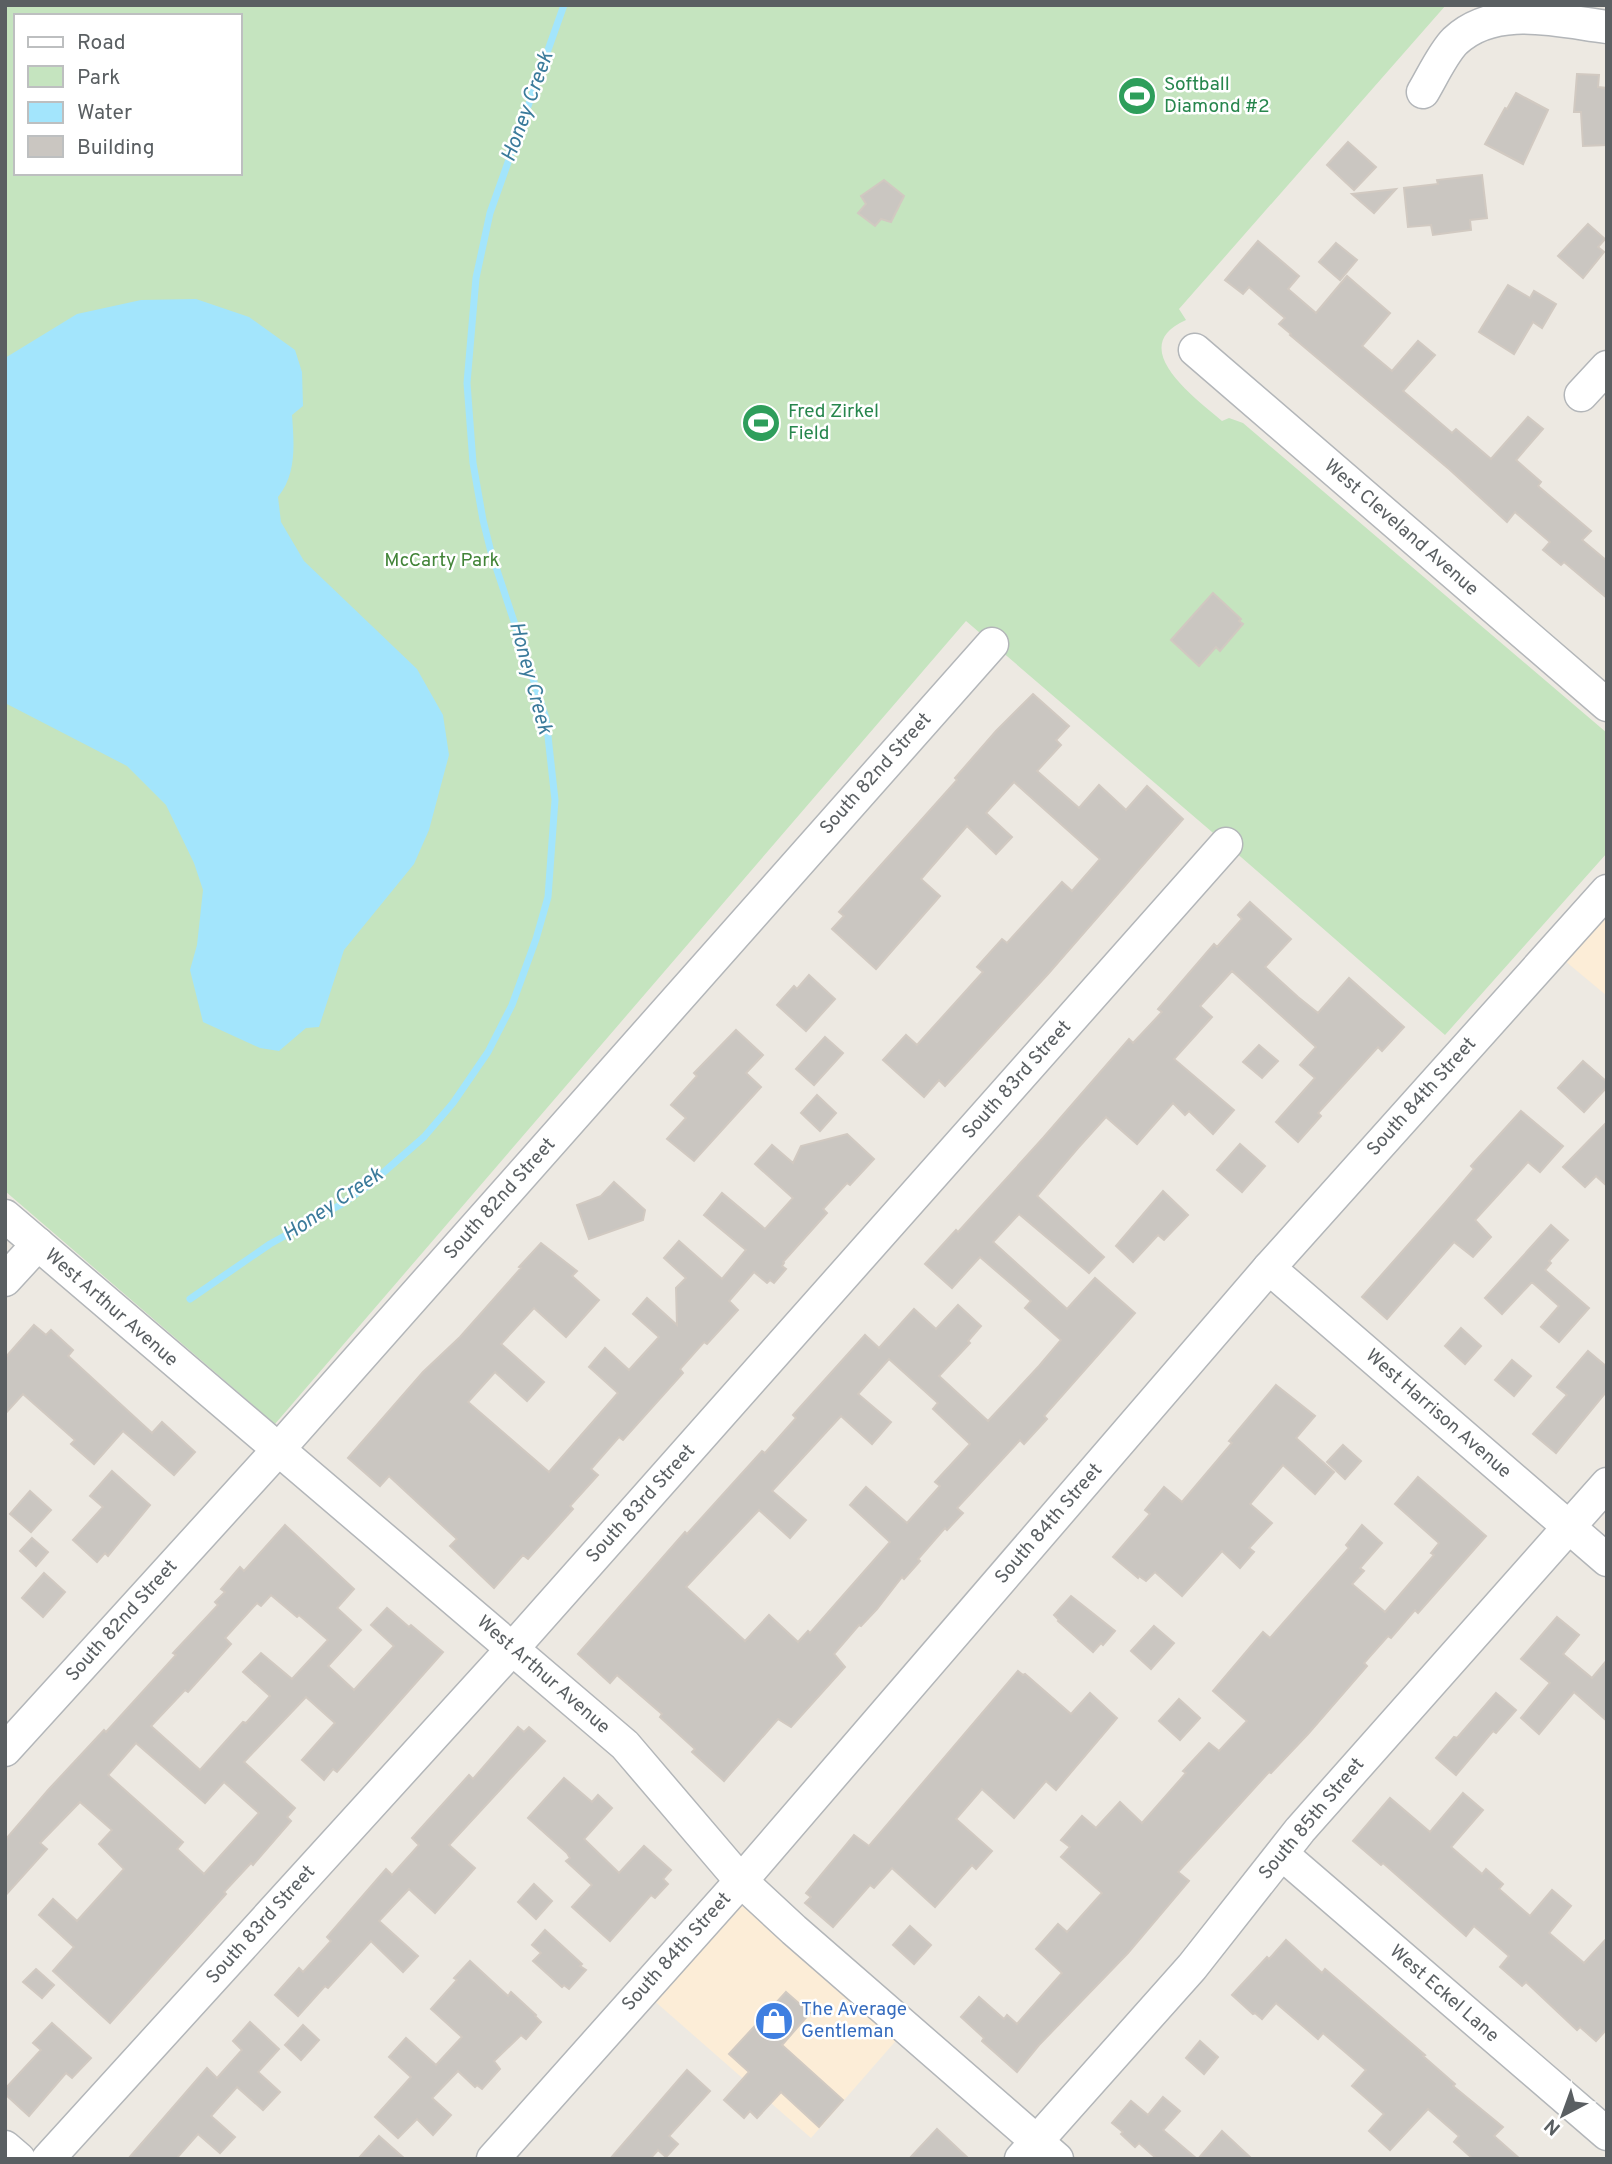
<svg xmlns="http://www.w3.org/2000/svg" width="1612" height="2164" viewBox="0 0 1612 2164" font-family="Overpass,sans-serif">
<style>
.commercial{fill:#fcedd7}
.green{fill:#c5e4bf;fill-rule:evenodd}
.water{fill:#a3e5fc}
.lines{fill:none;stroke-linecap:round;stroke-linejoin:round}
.stream{stroke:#a3e5fc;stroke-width:7}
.building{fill:#cac6c1;stroke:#d1c9c1;stroke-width:2;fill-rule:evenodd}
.minor-casing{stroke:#b3b6b9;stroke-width:35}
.minor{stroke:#fff;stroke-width:32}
.labels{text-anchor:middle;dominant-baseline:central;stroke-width:5;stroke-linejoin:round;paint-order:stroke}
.leisure-label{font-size:19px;fill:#27864d;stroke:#fff;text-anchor:start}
.street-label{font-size:19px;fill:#5a5f62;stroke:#fff}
.park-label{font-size:19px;fill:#428438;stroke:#fff}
.shop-label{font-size:19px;fill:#366cbe;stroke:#fff;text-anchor:start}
.water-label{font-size:21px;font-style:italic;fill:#3b7b9b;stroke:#fff}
</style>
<rect width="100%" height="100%" fill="#ede9e2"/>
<g class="commercial">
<polygon points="1607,891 1607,996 1553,951"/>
<polygon points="741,1881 907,2028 811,2138 643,1991"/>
</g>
<path class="green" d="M5,5H1446L1179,309L1186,320C1124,347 1196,398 1222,421L1229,418L1243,423L1607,733V853L1445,1035L1226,844L966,621L275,1424L5,1191ZM16,16H240V173H16Z"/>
<path class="water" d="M196,299L249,317L295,350L302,372L303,406L292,415C294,443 297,474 278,497L281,522L304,561L417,669L443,715L449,755L429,830L414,864L344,950L319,1027L306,1028L279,1051L260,1048L203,1022L190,970L197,945L203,890L194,863L166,805L127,766L5,703V358L77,314L141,300Z"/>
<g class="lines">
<polyline class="stream" points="190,1299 270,1244 340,1205 369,1185 424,1137 453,1103 488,1052 512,1005 536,939 548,897 555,800 546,718 491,552 483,520 473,463 467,383 476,278 490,213 564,5"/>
</g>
<g class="building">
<polygon points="1577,74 1599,75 1598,87 1607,88 1607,145 1583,146 1581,112 1574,112"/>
<polygon points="1516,93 1548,110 1523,164 1485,144 1505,108 1507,109"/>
<polygon points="1348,142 1376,167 1354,190 1327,165"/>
<polygon points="1482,175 1487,218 1470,220 1471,230 1433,235 1431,225 1408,227 1404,188 1438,184 1437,180"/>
<polygon points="884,180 904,196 891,222 881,219 875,226 858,213 866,204 861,196"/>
<polygon points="1396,189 1374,213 1352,194"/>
<polygon points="1588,224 1605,239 1598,247 1604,252 1583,278 1558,256"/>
<polygon points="1258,241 1299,276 1288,289 1316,313 1347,276 1390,313 1362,346 1392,371 1418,341 1435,355 1403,391 1452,433 1456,429 1491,459 1528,417 1543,429 1516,460 1541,482 1538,486 1591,531 1582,540 1607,561 1607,598 1564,562 1561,565 1543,550 1550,542 1515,512 1507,522 1449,469 1290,335 1291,334 1279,324 1285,318 1249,287 1243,294 1225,280"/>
<polygon points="1336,243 1357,260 1340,280 1319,262"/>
<polygon points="1508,285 1530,298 1534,291 1556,304 1542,328 1533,322 1514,354 1479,332"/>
<polygon points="1213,593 1241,619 1239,621 1243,624 1220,651 1216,647 1199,666 1171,640"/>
<polygon points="1033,694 1069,726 1056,740 1061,745 1037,771 1079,808 1099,785 1126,810 1147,786 1183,819 1048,974 945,1086 939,1080 924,1097 883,1060 906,1035 917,1045 983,972 977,967 1002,939 1007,943 1062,882 1072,891 1100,859 1014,782 986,813 1012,837 996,854 967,826 921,879 940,896 876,969 832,929 844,916 839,912 957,780 955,778 996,731"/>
<path d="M1250,902L1291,939L1265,967L1298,997L1318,1013L1349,978L1404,1027L1382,1051L1378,1047L1318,1113L1321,1116L1298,1142L1276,1122L1315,1078L1300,1065L1316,1047L1232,971L1200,1006L1212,1017L1174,1059L1234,1110L1213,1134L1189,1111L1185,1115L1173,1103L1137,1144L1106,1117L1078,1148L1037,1196L1104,1257L1089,1273L1019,1214L993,1242L1067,1309L1095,1278L1135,1313L1044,1416L1047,1419L1024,1444L1020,1440L957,1508L963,1513L947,1530L945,1528L918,1559L920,1561L904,1579L902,1577L877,1609L861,1626L859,1625L834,1654L845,1667L791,1727L778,1719L724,1781L692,1752L695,1749L660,1717L662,1714L617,1675L610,1683L578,1654L685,1532L687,1534L762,1451L765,1453L796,1418L793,1415L865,1335L879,1348L914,1309L936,1329L958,1305L981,1326L968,1341L970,1343L939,1376L988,1421L1039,1366L1061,1340L1025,1308L1031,1301L980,1257L952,1288L925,1264L956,1230L958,1232L1043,1138L1129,1039L1133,1043L1162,1012L1158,1009L1214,944L1217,947L1242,919L1238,915ZM889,1359L938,1403L933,1409L970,1444L935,1482L940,1486L907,1523L866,1487L850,1505L890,1542L810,1633L808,1631L798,1642L769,1615L745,1641L686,1587L759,1510L790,1538L806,1520L772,1491L841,1416L872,1444L891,1422L858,1394Z"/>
<polygon points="809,975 835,999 806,1031 777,1005 794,986 797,989"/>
<polygon points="736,1030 763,1055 746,1073 761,1087 694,1161 667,1139 686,1118 671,1105 697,1076 694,1073"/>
<polygon points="825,1037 843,1053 814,1085 796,1069"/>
<polygon points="1259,1045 1278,1061 1262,1078 1243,1062"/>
<polygon points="1583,1061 1607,1082 1607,1087 1584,1112 1558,1088"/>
<polygon points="817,1095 836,1113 820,1131 801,1113"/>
<polygon points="1521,1111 1563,1146 1540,1172 1528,1162 1475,1220 1491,1237 1473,1257 1454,1242 1387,1319 1362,1297 1445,1203 1474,1169 1471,1166"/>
<polygon points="1607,1122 1607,1186 1596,1176 1585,1187 1563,1167"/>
<polygon points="847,1134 874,1159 850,1185 847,1183 823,1209 827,1213 783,1262 784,1263 782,1266 786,1269 774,1283 770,1280 767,1283 754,1272 729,1301 738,1310 707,1344 704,1342 680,1369 683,1373 623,1440 619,1437 591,1469 598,1475 570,1506 573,1509 528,1559 523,1555 494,1588 450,1546 457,1539 389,1476 380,1486 348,1458 423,1372 460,1337 521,1268 519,1267 541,1243 577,1271 572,1276 599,1300 566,1337 534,1308 501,1344 544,1382 527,1401 495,1372 468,1402 549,1472 618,1393 589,1367 605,1348 629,1370 659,1337 633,1314 647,1298 677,1325 676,1288 686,1278 664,1258 679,1241 722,1279 746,1250 704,1215 722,1193 765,1229 793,1198 755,1164 772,1145 793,1163 801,1146"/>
<polygon points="1240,1144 1265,1166 1242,1192 1217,1170"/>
<polygon points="614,1182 645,1210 643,1220 589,1239 577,1205 601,1196"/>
<polygon points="1163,1191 1188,1215 1164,1240 1158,1235 1133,1262 1116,1246"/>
<polygon points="1551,1225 1568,1240 1549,1261 1551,1263 1545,1270 1589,1308 1559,1342 1541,1327 1559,1306 1533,1283 1531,1283 1502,1314 1485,1298"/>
<polygon points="34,1325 46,1335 51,1330 73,1350 68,1356 152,1433 162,1422 195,1452 174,1475 123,1431 94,1464 71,1444 75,1440 23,1394 5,1414 5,1358"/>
<polygon points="1461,1328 1481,1346 1465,1364 1445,1346"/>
<polygon points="1588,1351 1607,1367 1607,1391 1556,1453 1533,1434 1567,1395 1557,1387"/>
<polygon points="1512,1360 1531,1376 1514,1396 1495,1380"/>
<polygon points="1276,1385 1315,1416 1296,1438 1334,1472 1315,1494 1283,1465 1250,1504 1272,1523 1249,1548 1254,1552 1240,1568 1222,1551 1182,1596 1155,1572 1146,1581 1139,1576 1138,1578 1113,1557 1150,1514 1145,1510 1164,1487 1182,1502 1232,1443 1229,1441"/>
<polygon points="1343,1445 1361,1461 1345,1479 1327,1462"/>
<polygon points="112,1471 150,1505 108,1556 105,1553 97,1562 73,1540 103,1507 90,1496"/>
<polygon points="1418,1477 1486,1536 1418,1613 1415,1610 1391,1638 1388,1636 1364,1663 1367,1666 1308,1734 1271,1773 1269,1772 1178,1872 1189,1881 1128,1953 1039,2045 1017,2072 982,2041 984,2038 961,2017 979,1997 1004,2019 1007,2015 1017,2024 1062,1973 1036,1949 1058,1924 1067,1932 1102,1893 1061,1857 1070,1847 1061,1840 1082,1816 1096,1828 1120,1802 1142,1823 1186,1773 1183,1771 1209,1743 1219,1751 1247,1721 1213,1691 1263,1632 1270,1638 1349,1548 1346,1545 1362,1525 1382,1543 1360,1568 1364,1571 1352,1584 1385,1612 1434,1555 1431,1553 1439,1543 1395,1504"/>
<polygon points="30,1491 51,1510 31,1532 10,1514"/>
<path d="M285,1525L354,1589L337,1608L361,1630L328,1666L354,1690L394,1646L371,1625L387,1608L409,1627L411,1625L443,1652L337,1772L333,1769L324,1780L302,1760L335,1723L306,1697L244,1762L295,1808L287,1817L291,1821L253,1865L251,1863L224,1892L226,1894L110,2023L53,1971L74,1947L39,1915L53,1899L77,1921L124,1869L99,1844L112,1830L80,1802L40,1843L47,1849L5,1896V1840L49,1789L104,1730L106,1732L176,1655L173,1653L218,1605L215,1602L225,1592L221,1589L240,1567L244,1571ZM271,1595L297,1617L299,1615L328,1640L292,1679L261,1653L243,1672L270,1696L246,1723L243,1722L200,1770L151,1726L185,1690L188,1692L231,1644L225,1638L257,1603L261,1606ZM136,1743L205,1803L224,1782L259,1813L204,1874L177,1849L183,1842L108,1775Z"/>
<polygon points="32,1538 48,1552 36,1566 20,1551"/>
<polygon points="44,1573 65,1592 43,1617 22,1598"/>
<polygon points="1071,1596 1115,1631 1103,1645 1101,1643 1093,1652 1058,1621 1059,1620 1054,1615"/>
<polygon points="1557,1617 1579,1635 1563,1654 1592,1678 1607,1660 1607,1721 1574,1692 1539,1734 1521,1718 1550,1683 1521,1659"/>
<polygon points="1154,1626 1174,1643 1151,1669 1131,1651"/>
<polygon points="1018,1671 1023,1675 1025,1674 1071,1714 1090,1693 1117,1718 1056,1790 1046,1781 1014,1818 982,1789 956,1819 992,1851 976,1869 972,1865 935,1907 892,1868 874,1888 870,1885 833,1927 805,1903 811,1897 806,1893 854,1835 869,1846"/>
<polygon points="1496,1693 1516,1710 1496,1733 1493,1731 1456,1775 1436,1758 1454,1737 1457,1738"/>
<polygon points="1179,1699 1200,1718 1180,1740 1159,1721"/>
<polygon points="518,1727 524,1732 529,1727 545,1741 449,1845 475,1868 435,1913 409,1889 379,1921 418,1956 403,1972 371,1941 328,1988 325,1986 298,2016 275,1995 299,1968 303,1972 331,1941 327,1937 386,1869 392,1875 419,1845 412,1838 469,1775 473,1779"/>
<polygon points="564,1778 592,1802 598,1795 612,1808 584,1839 619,1873 644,1846 671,1870 663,1879 668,1884 655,1898 651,1895 610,1941 572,1907 592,1885 566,1861 570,1858 567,1853 528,1818"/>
<polygon points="1463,1793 1483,1810 1451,1847 1482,1874 1486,1869 1503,1884 1499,1889 1530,1916 1552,1890 1571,1906 1549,1933 1584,1963 1607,1938 1607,2029 1596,2041 1580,2027 1577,2030 1526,1982 1522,1986 1500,1967 1509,1956 1474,1926 1466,1936 1383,1863 1381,1865 1353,1841 1390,1798 1430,1832"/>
<polygon points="534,1884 552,1901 536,1919 518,1902"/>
<polygon points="910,1926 931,1945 914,1964 893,1945"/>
<polygon points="545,1930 582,1964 580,1966 586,1970 569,1989 564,1985 562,1987 533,1961 541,1953 532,1945"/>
<polygon points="1286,1940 1322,1973 1325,1969 1425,2055 1423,2056 1455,2084 1453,2086 1503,2127 1494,2136 1520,2159 1473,2159 1454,2142 1459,2136 1428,2109 1390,2150 1369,2131 1384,2114 1352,2086 1366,2070 1323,2033 1318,2039 1276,2003 1262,2019 1255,2013 1253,2014 1232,1995 1267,1957 1269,1959"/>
<polygon points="470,1961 508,1996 511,1992 536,2015 535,2016 541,2022 526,2039 521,2035 494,2061 500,2069 482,2089 477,2085 475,2087 458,2071 432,2098 451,2115 433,2135 417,2119 398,2138 375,2117 411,2077 389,2057 406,2038 436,2065 462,2037 431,2009 457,1980 454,1978"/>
<polygon points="36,1969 54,1985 42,1998 23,1982"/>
<polygon points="786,1992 810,2013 782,2045 843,2100 819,2127 781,2092 757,2118 750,2111 744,2118 724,2100 749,2072 729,2054"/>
<polygon points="250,2022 279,2049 258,2072 280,2092 263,2110 237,2087 211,2116 235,2137 220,2153 198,2134 176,2159 128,2159 207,2068 217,2078 242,2050 233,2041"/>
<polygon points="52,2023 91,2058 72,2078 66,2073 29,2116 5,2094 5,2089 41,2050 33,2043"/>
<polygon points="303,2025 319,2040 301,2060 285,2045"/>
<polygon points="1200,2041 1218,2057 1204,2074 1186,2058"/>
<polygon points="687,2070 710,2091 669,2136 678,2144 666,2157 658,2150 650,2159 610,2159"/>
<polygon points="1163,2097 1180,2111 1163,2130 1197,2159 1157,2159 1139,2143 1135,2147 1121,2134 1123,2132 1112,2123 1131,2101 1148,2115"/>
<polygon points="937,2129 969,2159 909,2159"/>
<polygon points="1222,2131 1252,2159 1198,2159"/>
<polygon points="379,2136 405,2159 358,2159"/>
</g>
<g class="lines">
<defs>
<g id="minor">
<path d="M1423,92C1432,77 1443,53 1455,41C1495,3 1559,21 1607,27"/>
<polyline points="1195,350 1607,705"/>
<polyline points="1581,395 1607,367"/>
<polyline points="5,1216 625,1745 741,1881 794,1930 1057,2159"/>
<polyline points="1269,1268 1607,1560"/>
<polyline points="5,1280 38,1244"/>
<polyline points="5,1750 277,1451 992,644"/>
<polyline points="1282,1854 1607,2134"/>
<polyline points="5,2147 19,2159"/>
<polyline points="48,2159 513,1648 1226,844"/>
<polyline points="493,2159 741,1881 1269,1268 1607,891"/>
<polyline points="1021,2159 1192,1967 1300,1830 1607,1484"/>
</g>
</defs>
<use href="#minor" class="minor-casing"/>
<use href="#minor" class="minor"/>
</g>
<defs>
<symbol id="stadium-disc" viewBox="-11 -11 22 22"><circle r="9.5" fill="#2e9e5b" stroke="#fff"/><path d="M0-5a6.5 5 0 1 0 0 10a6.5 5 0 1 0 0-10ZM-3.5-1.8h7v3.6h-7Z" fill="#fff"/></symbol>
<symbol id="shop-disc" viewBox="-11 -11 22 22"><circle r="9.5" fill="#3f7fe0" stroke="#fff"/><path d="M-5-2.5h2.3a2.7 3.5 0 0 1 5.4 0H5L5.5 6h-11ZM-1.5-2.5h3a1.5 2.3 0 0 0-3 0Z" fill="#fff"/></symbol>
</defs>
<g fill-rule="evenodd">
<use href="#stadium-disc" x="1115" y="74" width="44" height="44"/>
<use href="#stadium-disc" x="739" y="401" width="44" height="44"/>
<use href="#shop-disc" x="752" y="1999" width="44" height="44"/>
</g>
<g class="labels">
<g class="leisure-label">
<text x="1164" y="85">Softball<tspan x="1164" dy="22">Diamond #2</tspan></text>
<text x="788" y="412">Fred Zirkel<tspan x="788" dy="22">Field</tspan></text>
</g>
<g class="street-label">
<text transform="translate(1401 528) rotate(41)">West Cleveland Avenue</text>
<text transform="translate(876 774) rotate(-48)">South 82nd Street</text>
<text transform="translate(1017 1080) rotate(-48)">South 83rd Street</text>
<text transform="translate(1422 1097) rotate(-48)">South 84th Street</text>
<text transform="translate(500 1199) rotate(-48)">South 82nd Street</text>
<text transform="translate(111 1308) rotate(41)">West Arthur Avenue</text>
<text transform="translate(1438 1414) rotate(41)">West Harrison Avenue</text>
<text transform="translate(641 1504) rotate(-48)">South 83rd Street</text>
<text transform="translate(1049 1524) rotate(-49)">South 84th Street</text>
<text transform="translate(122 1621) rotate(-48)">South 82nd Street</text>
<text transform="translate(543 1675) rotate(41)">West Arthur Avenue</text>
<text transform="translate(1312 1819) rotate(-50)">South 85th Street</text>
<text transform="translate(261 1925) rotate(-48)">South 83rd Street</text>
<text transform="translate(677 1952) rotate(-48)">South 84th Street</text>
<text transform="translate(1444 1994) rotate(41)">West Eckel Lane</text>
</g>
<g class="park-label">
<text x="442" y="561">McCarty Park</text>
</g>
<g class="shop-label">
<text x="801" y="2010">The Average<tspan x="801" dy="22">Gentleman</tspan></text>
</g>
<g class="water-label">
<text transform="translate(528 107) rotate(-70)">Honey Creek</text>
<text transform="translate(530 678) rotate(75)">Honey Creek</text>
<text transform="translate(333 1205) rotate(-34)">Honey Creek</text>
</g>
</g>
<rect width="1612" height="2164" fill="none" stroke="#5a5f62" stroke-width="14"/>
<rect x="14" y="14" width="228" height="161" fill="#ffffff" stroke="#bdbfc0" stroke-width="2"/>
<rect x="28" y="37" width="35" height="10" fill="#ffffff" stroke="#bdbfc0" stroke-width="2"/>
<text x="77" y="49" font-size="21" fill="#5a5f62">Road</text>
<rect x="28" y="66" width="35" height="21" fill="#c5e4bf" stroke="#bdbfc0" stroke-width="2"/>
<text x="77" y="84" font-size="21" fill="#5a5f62">Park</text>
<rect x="28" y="102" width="35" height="21" fill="#a3e5fc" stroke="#bdbfc0" stroke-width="2"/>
<text x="77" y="119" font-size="21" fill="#5a5f62">Water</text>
<rect x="28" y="136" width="35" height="21" fill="#cac6c1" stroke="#bdbfc0" stroke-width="2"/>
<text x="77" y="154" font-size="21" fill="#5a5f62">Building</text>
<g transform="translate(1563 2115) rotate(221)" stroke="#ffffff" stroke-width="5" paint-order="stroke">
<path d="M0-5L12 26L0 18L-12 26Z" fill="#5a5f62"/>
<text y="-10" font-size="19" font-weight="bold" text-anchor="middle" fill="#5a5f62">N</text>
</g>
</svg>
